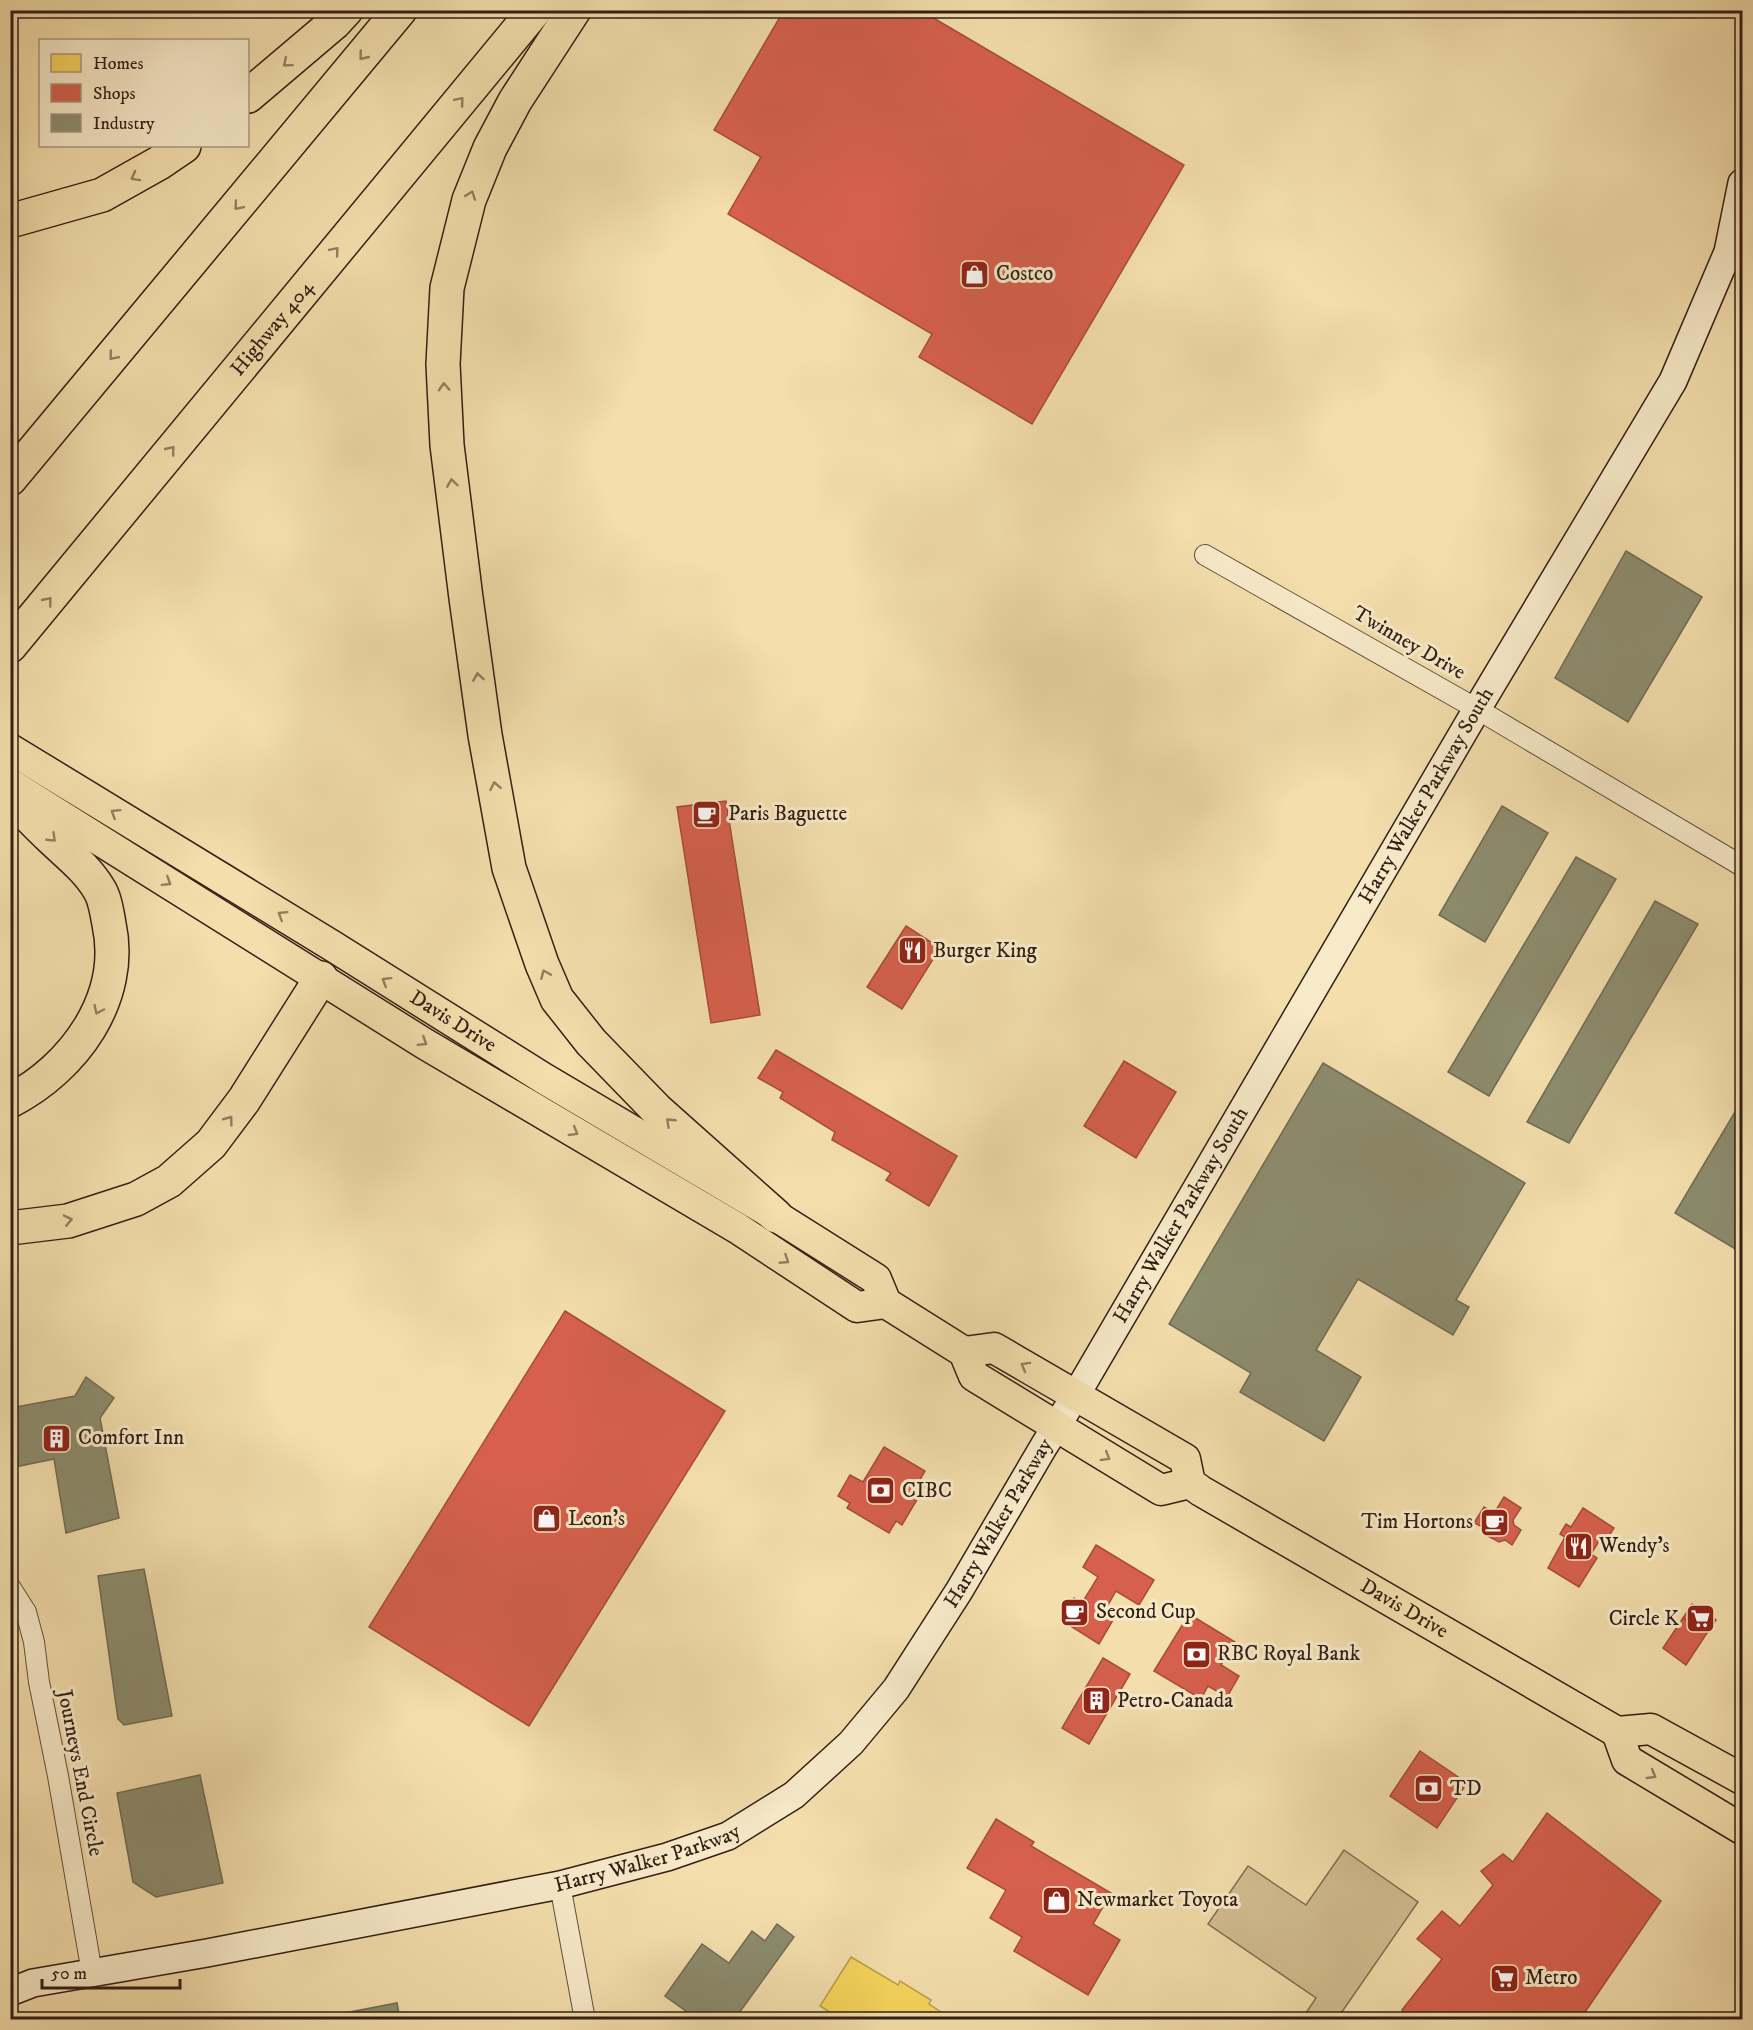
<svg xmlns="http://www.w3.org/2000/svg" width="1753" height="2030" viewBox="0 0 1753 2030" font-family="'IM FELL DW Pica',serif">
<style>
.green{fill:#d2be92;stroke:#826e54;stroke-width:1.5}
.homes{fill:#f6d55c;stroke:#bc9e47;stroke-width:1.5}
.shops{fill:#d6604d;stroke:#a54c3c;stroke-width:1.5}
.industry{fill:#8c8c6e;stroke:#716b54;stroke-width:1.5}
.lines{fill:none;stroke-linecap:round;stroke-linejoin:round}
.street-casing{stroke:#634f3c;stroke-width:22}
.secondary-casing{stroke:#331f16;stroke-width:30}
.primary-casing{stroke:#331f16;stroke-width:33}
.highway-casing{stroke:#331f16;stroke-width:36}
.street{stroke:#f7eac9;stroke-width:20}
.secondary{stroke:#f7eac9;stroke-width:27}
.primary{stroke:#f3deac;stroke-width:30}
.highway{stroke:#f3deac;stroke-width:33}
.oneway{stroke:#937e61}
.labels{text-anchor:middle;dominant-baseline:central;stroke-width:6;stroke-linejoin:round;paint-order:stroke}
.poi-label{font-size:21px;fill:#331f16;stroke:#f7eac9;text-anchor:start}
.street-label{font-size:21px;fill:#331f16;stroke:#f7eac9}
</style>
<rect width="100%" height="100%" fill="#f3deac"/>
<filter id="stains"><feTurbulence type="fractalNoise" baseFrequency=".00333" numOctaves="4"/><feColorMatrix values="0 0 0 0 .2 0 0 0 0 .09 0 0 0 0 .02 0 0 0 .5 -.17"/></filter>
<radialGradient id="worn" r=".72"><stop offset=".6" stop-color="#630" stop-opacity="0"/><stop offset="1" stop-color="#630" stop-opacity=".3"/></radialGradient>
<polygon class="green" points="1344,1850 1418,1902 1337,2019 1302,2019 1316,1998 1208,1924 1248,1866 1306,1905"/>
<polygon class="homes" points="851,1957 898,1985 900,1981 931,2000 929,2004 953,2020 838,2020 839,2018 820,2006"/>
<g class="shops">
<polygon points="784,10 920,10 1184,165 1032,424 919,357 932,334 728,214 761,157 714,130"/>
<polygon points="726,801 760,1015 711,1023 677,807"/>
<polygon points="906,926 940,948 902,1009 867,987"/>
<polygon points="776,1050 957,1156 929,1206 886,1180 891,1173 832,1140 835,1132 780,1098 783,1092 758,1078"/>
<polygon points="1124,1061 1176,1092 1136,1158 1084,1126"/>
<polygon points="565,1311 725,1411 529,1726 369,1627"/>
<polygon points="884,1447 925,1471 918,1483 925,1486 902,1525 896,1521 889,1533 847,1508 850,1503 838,1496 850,1475 863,1482"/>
<polygon points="1504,1497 1521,1508 1513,1520 1514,1525 1521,1530 1512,1545 1505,1540 1499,1542 1484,1534 1483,1527 1474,1523 1484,1507 1492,1512 1496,1510"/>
<polygon points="1583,1508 1614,1528 1604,1544 1599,1541 1591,1554 1597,1558 1579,1587 1548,1568 1565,1537 1560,1534 1566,1524 1571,1527"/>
<polygon points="1096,1545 1154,1580 1139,1605 1116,1591 1103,1614 1113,1620 1099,1644 1061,1620 1074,1598 1082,1603 1098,1577 1083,1567"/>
<polygon points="1692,1604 1716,1620 1707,1633 1683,1618"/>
<polygon points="1189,1614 1235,1642 1221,1665 1239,1676 1227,1697 1208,1686 1201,1699 1154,1671"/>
<polygon points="1683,1618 1707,1633 1686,1665 1663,1648"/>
<polygon points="1103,1658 1130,1674 1089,1744 1062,1728"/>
<polygon points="1420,1751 1467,1783 1437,1828 1390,1796"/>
<polygon points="1547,1813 1661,1901 1583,2015 1586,2019 1412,2020 1402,2010 1442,1959 1417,1939 1442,1911 1460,1926 1493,1885 1481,1871 1503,1854 1513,1862"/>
<polygon points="996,1819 1034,1842 1031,1846 1111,1893 1093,1924 1120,1940 1088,1995 1014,1951 1022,1937 990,1918 1006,1890 967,1868"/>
</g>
<g class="industry">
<polygon points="1626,551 1702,597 1628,722 1555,678"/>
<polygon points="1502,806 1548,833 1485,942 1439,915"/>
<polygon points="1576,857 1616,879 1489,1096 1448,1072"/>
<polygon points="1655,901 1698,924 1569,1143 1527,1122"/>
<polygon points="1323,1063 1525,1183 1456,1300 1469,1307 1453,1335 1358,1279 1316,1350 1361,1377 1324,1441 1240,1392 1251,1373 1169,1324"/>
<polygon points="1742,1100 1742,1253 1675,1213"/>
<polygon points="86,1377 114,1398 100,1418 119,1518 66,1533 54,1459 10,1468 10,1408 75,1396"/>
<polygon points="144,1569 172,1716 124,1725 118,1719 98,1576"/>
<polygon points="200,1775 223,1883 156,1897 133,1882 117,1793"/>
<polygon points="777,1924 794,1937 734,2020 682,2020 687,2012 665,1996 702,1944 729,1963 752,1931 765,1941"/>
<polygon points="397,2003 400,2020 308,2020"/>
</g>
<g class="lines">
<defs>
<g id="street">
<polyline points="1205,555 1477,709 1742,866"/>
<polyline points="10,1587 26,1612 34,1642 39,1682 58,1776 92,1973"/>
<polyline points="560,1885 585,2020"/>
</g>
<g id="secondary">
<path id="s1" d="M10,1992L33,1983L207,1953L560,1885L667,1857L728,1836L794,1795L851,1743L896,1689L959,1591L1044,1446L1076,1395L1477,709L1673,381L1728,252L1742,183"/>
</g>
<g id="primary">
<path id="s2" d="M10,749L331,945L543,1078L776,1216L876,1279L886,1303L964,1352L974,1376L1161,1490L1190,1483"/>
<polyline points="10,784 425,1044 737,1228 857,1307 886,1303"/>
<path id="s3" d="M964,1352L994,1348L1185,1459L1190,1483L1201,1491L1617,1732L1651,1729L1742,1779"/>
<polyline points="1617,1732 1627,1760 1742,1829"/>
</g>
<g id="highway">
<polyline points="574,10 515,101 490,148 469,200 447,288 443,364 447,445 466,598 485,735 509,868 542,964 557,999 591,1042 657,1110 776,1216"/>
<polyline points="248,96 334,23 346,10"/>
<polyline points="10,221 102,195 159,163 184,146"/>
<polyline points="10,479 400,10"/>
<path id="s4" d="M10,646L535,10"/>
<path d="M10,797C24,811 38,826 52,839C69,855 87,869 99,889C105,898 107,913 109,924C125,998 74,1068 10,1101"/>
<polyline points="10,1228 68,1221 136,1199 169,1181 211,1144 244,1100 321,978"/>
</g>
</defs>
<use href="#street" class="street-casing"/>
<use href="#secondary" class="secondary-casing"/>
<use href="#primary" class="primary-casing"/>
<use href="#highway" class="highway-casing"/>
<use href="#street" class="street"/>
<use href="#secondary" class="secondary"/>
<use href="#primary" class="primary"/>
<use href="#highway" class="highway"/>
</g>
<defs><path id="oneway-chevron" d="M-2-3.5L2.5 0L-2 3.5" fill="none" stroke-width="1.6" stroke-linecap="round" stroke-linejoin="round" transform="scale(1.5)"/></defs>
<g class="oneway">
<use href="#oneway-chevron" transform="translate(363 56) rotate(129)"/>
<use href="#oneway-chevron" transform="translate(287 63) rotate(140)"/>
<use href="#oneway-chevron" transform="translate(460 101) rotate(-50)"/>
<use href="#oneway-chevron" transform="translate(135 177) rotate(151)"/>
<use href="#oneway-chevron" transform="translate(471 195) rotate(-70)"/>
<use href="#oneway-chevron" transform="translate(238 206) rotate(130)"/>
<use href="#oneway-chevron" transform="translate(335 251) rotate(-50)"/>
<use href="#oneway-chevron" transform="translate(113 356) rotate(130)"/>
<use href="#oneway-chevron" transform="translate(444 387) rotate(-93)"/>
<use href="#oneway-chevron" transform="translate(171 450) rotate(-51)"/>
<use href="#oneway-chevron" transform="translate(452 483) rotate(-98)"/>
<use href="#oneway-chevron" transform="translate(48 601) rotate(-51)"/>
<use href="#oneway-chevron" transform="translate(478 677) rotate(-99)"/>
<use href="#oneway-chevron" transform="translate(495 786) rotate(-101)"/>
<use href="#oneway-chevron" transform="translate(115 813) rotate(-148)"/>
<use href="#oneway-chevron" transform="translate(52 838) rotate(44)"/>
<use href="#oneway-chevron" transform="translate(167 882) rotate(32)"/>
<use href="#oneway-chevron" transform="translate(282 915) rotate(-148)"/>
<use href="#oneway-chevron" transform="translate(545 974) rotate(-113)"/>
<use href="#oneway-chevron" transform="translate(386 981) rotate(-148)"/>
<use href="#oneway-chevron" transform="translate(98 1010) rotate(115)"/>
<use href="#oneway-chevron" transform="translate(423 1042) rotate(32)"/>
<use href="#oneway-chevron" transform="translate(229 1120) rotate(-53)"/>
<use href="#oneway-chevron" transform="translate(670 1122) rotate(-137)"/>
<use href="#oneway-chevron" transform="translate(574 1132) rotate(31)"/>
<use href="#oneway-chevron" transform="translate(68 1220) rotate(-13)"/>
<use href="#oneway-chevron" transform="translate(785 1260) rotate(33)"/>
<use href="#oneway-chevron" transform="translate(1025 1366) rotate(-151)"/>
<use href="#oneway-chevron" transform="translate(1106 1457) rotate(31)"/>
<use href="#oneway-chevron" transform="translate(1652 1775) rotate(30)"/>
</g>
<defs>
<symbol id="shop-square" viewBox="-11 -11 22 22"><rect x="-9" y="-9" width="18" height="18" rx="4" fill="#8f2418" stroke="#f7eac9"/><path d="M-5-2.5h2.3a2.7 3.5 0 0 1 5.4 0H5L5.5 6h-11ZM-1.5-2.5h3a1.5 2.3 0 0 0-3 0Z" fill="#fff"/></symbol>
<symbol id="cafe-square" viewBox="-11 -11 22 22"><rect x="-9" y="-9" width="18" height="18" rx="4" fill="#8f2418" stroke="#f7eac9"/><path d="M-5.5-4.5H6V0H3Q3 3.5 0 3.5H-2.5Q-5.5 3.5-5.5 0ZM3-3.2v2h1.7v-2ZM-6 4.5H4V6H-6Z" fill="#fff"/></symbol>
<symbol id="restaurant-square" viewBox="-11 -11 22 22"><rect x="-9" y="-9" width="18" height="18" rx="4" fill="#8f2418" stroke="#f7eac9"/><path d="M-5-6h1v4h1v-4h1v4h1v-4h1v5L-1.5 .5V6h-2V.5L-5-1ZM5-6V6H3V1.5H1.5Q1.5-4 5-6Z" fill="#fff"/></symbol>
<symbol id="building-square" viewBox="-11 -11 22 22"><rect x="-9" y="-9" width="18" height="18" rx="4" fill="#8f2418" stroke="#f7eac9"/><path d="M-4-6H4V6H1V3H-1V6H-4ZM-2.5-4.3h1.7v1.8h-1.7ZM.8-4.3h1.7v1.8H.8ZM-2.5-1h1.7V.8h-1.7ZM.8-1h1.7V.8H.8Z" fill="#fff"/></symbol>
<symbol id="bank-square" viewBox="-11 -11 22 22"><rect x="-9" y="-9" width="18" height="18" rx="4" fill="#8f2418" stroke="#f7eac9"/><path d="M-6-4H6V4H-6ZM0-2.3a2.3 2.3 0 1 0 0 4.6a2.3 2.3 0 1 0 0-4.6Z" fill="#fff"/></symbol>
<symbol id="supermarket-square" viewBox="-11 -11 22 22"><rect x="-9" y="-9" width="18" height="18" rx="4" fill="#8f2418" stroke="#f7eac9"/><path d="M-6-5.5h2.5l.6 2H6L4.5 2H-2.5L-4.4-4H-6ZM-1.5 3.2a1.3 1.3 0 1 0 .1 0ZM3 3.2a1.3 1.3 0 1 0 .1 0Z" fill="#fff"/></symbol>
</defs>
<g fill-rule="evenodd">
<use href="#shop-square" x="958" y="258" width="33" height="33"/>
<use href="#cafe-square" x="690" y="798" width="33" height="33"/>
<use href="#restaurant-square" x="896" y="934" width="33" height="33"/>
<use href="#building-square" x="40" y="1422" width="33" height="33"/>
<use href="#bank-square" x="864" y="1474" width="33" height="33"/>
<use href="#shop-square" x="530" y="1502" width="33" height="33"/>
<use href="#cafe-square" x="1478" y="1506" width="33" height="33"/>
<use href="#restaurant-square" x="1562" y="1530" width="33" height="33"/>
<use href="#cafe-square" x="1058" y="1596" width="33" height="33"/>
<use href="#supermarket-square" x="1684" y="1602" width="33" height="33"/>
<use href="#bank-square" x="1180" y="1638" width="33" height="33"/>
<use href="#building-square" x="1080" y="1684" width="33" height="33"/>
<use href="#bank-square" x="1412" y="1772" width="33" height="33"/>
<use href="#shop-square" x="1040" y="1884" width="33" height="33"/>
<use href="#supermarket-square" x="1488" y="1962" width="33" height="33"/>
</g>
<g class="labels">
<g class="poi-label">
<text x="996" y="274">Costco</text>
<text x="728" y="814">Paris Baguette</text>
<text x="933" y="951">Burger King</text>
<text x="78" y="1438">Comfort Inn</text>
<text x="902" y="1491">CIBC</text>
<text x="568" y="1519">Leon's</text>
<text x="1473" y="1522" text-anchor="end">Tim Hortons</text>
<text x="1599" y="1546">Wendy's</text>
<text x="1096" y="1612">Second Cup</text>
<text x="1679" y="1619" text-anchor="end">Circle K</text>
<text x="1217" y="1654">RBC Royal Bank</text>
<text x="1117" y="1701">Petro-Canada</text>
<text x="1450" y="1789">TD</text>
<text x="1077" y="1900">Newmarket Toyota</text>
<text x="1525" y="1978">Metro</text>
</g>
<g class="street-label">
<text stroke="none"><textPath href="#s4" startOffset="412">Highway 404</textPath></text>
<text transform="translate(1409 643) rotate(30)">Twinney Drive</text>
<text stroke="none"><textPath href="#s1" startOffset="2000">Harry Walker Parkway South</textPath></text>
<text stroke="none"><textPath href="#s2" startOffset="520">Davis Drive</textPath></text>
<text stroke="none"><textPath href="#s1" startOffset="1514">Harry Walker Parkway South</textPath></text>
<text stroke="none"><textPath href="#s1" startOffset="1156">Harry Walker Parkway</textPath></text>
<text stroke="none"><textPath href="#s3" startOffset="524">Davis Drive</textPath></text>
<text transform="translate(80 1773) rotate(79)">Journeys End Circle</text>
<text stroke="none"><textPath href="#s1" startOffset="652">Harry Walker Parkway</textPath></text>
</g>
</g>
<rect width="1753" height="2030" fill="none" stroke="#f3deac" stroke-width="36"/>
<rect x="12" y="12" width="1729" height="2006" fill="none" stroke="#331f16" stroke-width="3"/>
<rect x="18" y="18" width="1717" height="1994" fill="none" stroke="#331f16" stroke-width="1.5"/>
<rect x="39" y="39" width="210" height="108" fill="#f7eac9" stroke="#a99981" stroke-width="1.5"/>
<rect x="51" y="54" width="30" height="18" fill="#f6d55c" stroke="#a99981" stroke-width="1.5"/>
<text x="93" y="69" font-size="18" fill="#331f16">Homes</text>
<rect x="51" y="84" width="30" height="18" fill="#d6604d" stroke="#a99981" stroke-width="1.5"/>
<text x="93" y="99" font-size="18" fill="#331f16">Shops</text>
<rect x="51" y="114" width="30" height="18" fill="#8c8c6e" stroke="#a99981" stroke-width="1.5"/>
<text x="93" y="129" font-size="18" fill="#331f16">Industry</text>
<path d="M42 1979v9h138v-9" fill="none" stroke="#331f16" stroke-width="3"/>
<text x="51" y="1979" font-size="18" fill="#331f16" stroke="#f7eac9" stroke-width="4.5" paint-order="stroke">50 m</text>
<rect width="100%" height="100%" filter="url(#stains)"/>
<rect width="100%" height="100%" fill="url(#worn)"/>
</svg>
